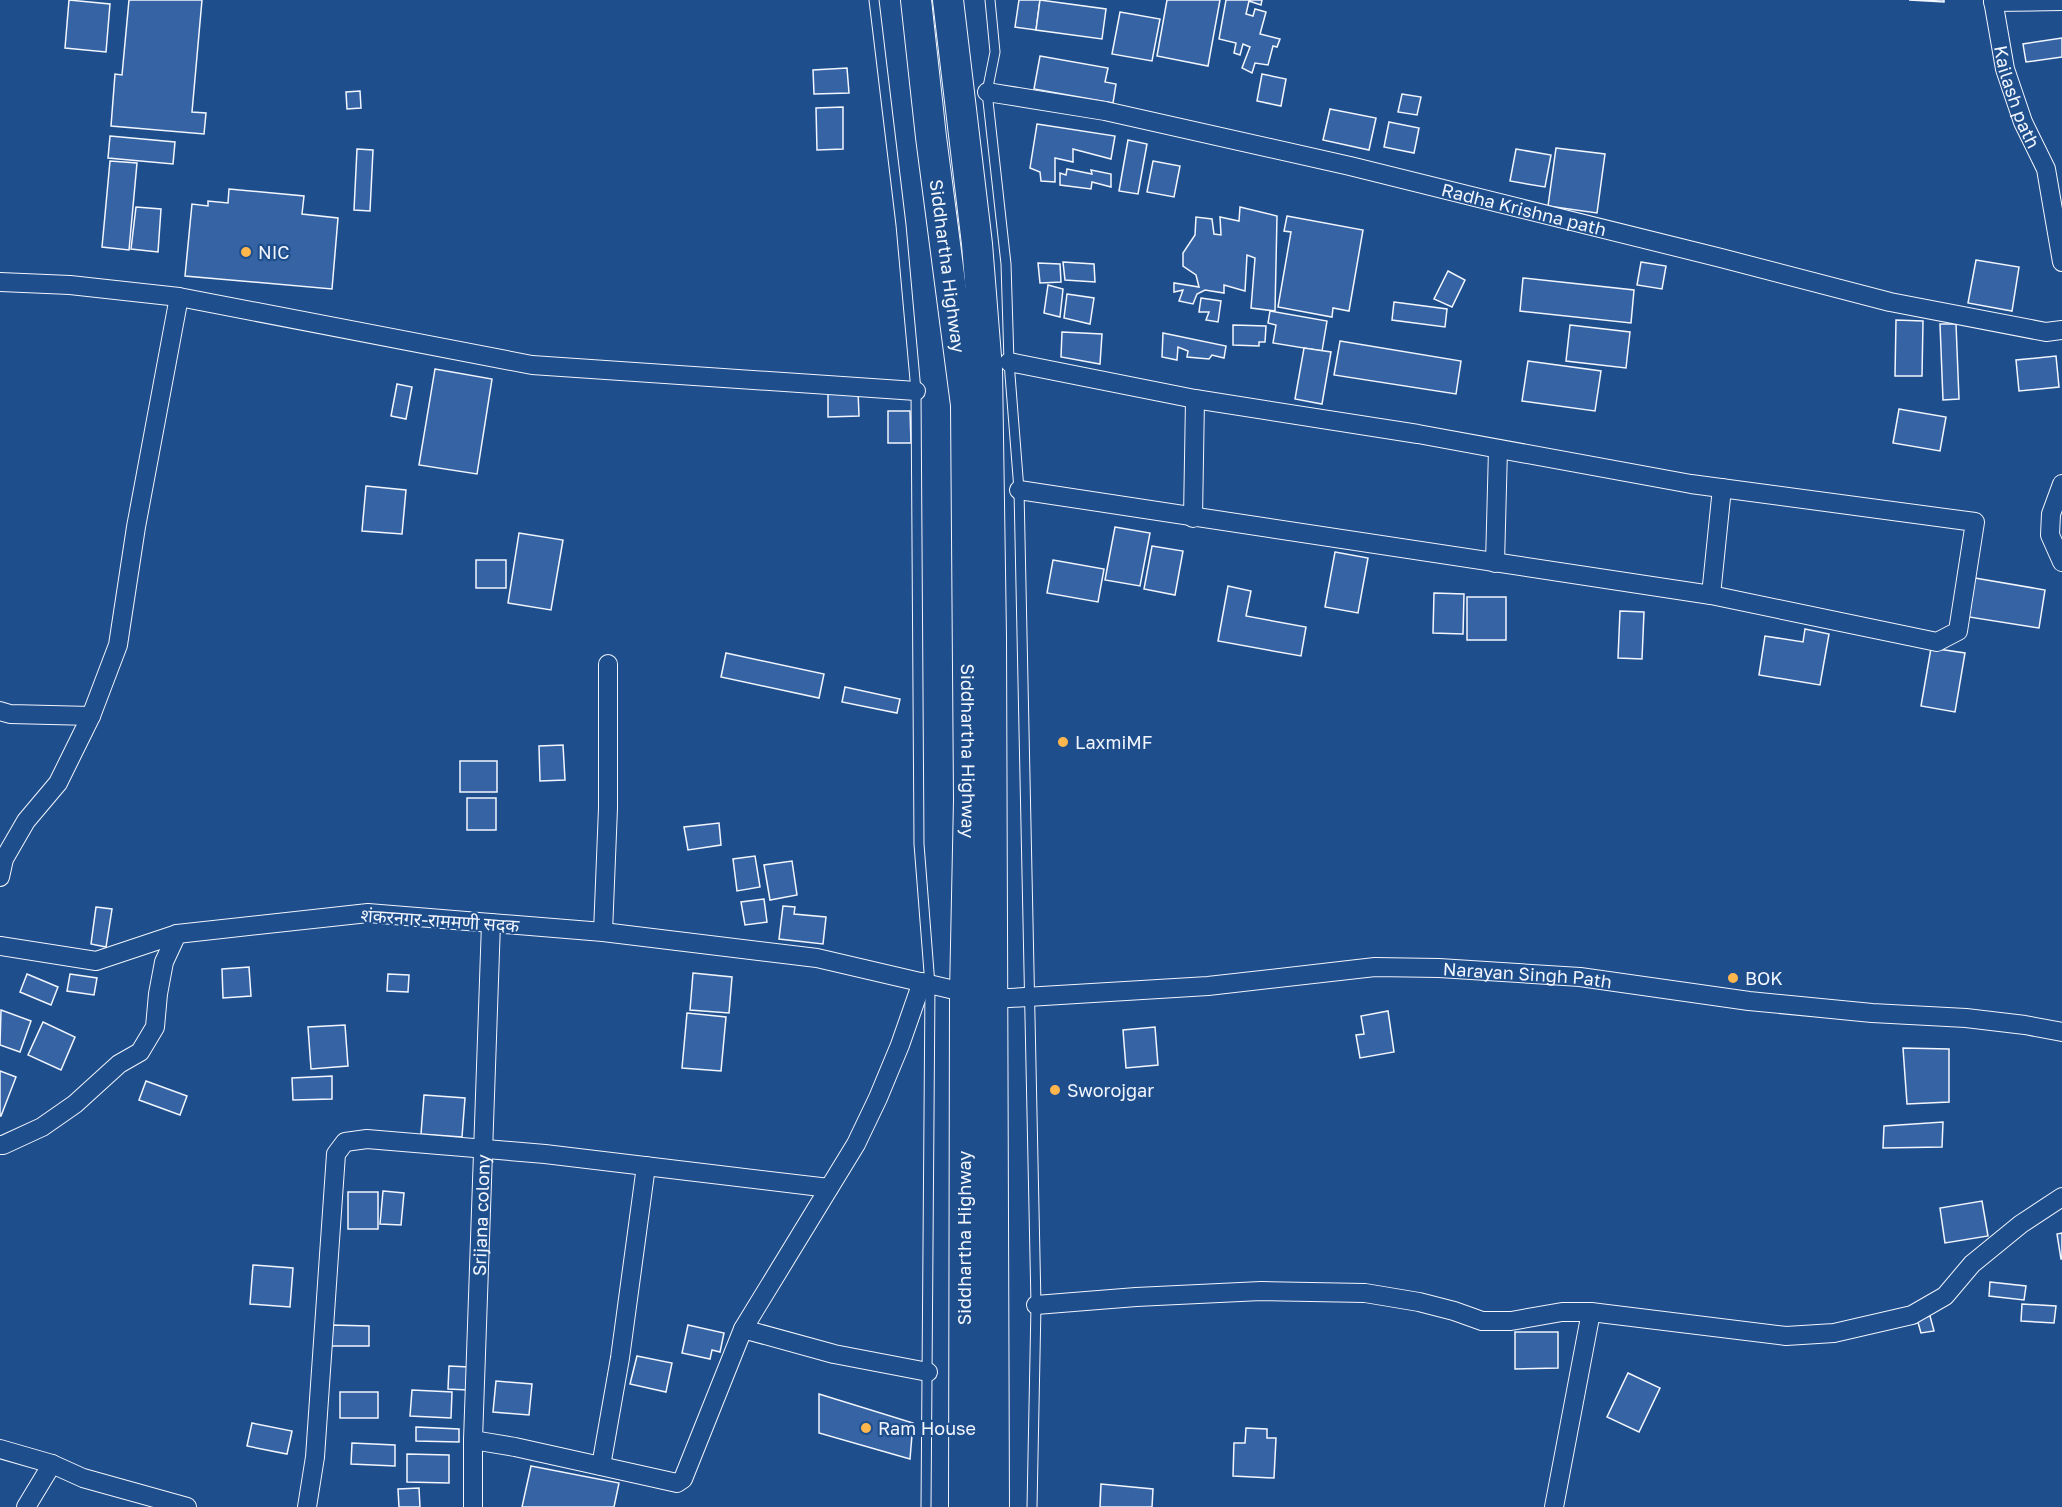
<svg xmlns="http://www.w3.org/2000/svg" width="2062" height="1507" viewBox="0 0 2062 1507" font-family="'Golos Text','Noto Sans Devanagari',sans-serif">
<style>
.building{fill:#3563a3;stroke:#f2f6ff;stroke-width:1.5}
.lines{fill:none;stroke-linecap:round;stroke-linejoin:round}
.service-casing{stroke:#f2f6ff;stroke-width:11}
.minor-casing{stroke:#f2f6ff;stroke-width:20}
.trunk-casing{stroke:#f2f6ff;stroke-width:32}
.service{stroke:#1f4e8c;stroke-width:9}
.minor{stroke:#1f4e8c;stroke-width:18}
.trunk{stroke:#1f4e8c;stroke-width:30}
.poi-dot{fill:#ffb74d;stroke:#1f4e8c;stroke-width:2}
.labels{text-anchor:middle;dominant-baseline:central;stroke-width:4.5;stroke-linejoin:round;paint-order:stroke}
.street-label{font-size:18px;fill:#f2f6ff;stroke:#1f4e8c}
.poi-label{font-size:18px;fill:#f2f6ff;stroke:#1f4e8c;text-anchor:start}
</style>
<rect width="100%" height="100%" fill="#1f4e8c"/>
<g class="building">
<polygon points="69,0 110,4 106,52 65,48"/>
<polygon points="129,0 202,0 192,112 206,113 204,134 111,126 115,74 122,75"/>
<polygon points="1019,0 1040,0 1036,30 1015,27"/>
<polygon points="1040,0 1106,9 1102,39 1036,30"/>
<polygon points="1167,0 1220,0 1208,66 1157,56"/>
<polygon points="1226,0 1262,0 1261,5 1249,1 1246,14 1253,16 1255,9 1266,12 1260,34 1280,39 1277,47 1273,46 1268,65 1255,63 1252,73 1242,68 1250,47 1243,44 1240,55 1234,53 1236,43 1219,39"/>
<polygon points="1909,0 1944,0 1944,2"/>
<polygon points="1120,12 1160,19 1152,61 1112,54"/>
<polygon points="2062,38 2062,57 2026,62 2023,44"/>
<polygon points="1040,56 1108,68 1105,82 1116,84 1113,103 1034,89"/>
<polygon points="847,68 849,93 814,94 813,70"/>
<polygon points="1262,74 1286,79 1281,106 1257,101"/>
<polygon points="360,91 361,108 347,109 346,92"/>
<polygon points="1402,94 1421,97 1417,115 1398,112"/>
<polygon points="843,107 843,149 817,150 816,108"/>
<polygon points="1330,109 1376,118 1369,150 1323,140"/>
<polygon points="1389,122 1419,128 1414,153 1384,147"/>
<polygon points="1037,124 1115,136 1111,159 1073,149 1073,162 1055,158 1055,182 1041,181 1040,172 1030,168"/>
<polygon points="110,136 175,142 173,164 108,158"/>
<polygon points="1128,140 1147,144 1138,194 1119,191"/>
<polygon points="1556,148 1605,154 1597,213 1548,206"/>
<polygon points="357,149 373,150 370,211 354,210"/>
<polygon points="1516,149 1551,155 1545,187 1510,181"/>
<polygon points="110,161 137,163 129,250 102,247"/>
<polygon points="1153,161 1180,166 1174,197 1147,192"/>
<polygon points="1067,169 1092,174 1091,170 1111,174 1111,187 1092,182 1091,189 1060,185 1060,173 1066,175"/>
<polygon points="229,189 304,196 302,214 338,218 332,289 185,276 192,204 208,206 208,201 228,203"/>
<polygon points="136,207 161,209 158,252 131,249"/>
<polygon points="1240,207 1277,216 1275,311 1251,308 1255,258 1247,255 1245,291 1224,285 1224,293 1205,290 1197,294 1193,304 1179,301 1183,290 1174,292 1174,283 1199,287 1196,275 1183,266 1183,253 1195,235 1196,217 1212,219 1214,234 1221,235 1220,217 1239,221"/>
<polygon points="1287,216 1363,230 1349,311 1333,308 1332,317 1278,307 1291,232 1284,231"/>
<polygon points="1976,260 2019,267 2012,311 1968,303"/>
<polygon points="1063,262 1094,264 1095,282 1065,280"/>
<polygon points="1641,262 1666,266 1662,289 1637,285"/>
<polygon points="1038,263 1060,264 1061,282 1040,283"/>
<polygon points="1448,271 1465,280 1452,307 1434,299"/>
<polygon points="1523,278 1634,290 1631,323 1520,311"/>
<polygon points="1048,285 1063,289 1060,317 1044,313"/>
<polygon points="1067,294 1094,298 1090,324 1064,318"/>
<polygon points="1201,298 1221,301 1218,322 1206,320 1209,312 1199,312"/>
<polygon points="1394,302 1447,309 1445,327 1392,320"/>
<polygon points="1270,311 1327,321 1322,351 1273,343 1276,325 1268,323"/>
<polygon points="1896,320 1923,321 1922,376 1895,376"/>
<polygon points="1940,324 1956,324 1959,399 1943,400"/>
<polygon points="1233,325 1266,326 1265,342 1259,342 1259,346 1233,345"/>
<polygon points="1570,325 1630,332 1626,368 1566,361"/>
<polygon points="1062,332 1102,334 1100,364 1061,357"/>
<polygon points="1163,333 1226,346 1224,358 1212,355 1209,359 1187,357 1188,351 1178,347 1177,360 1162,357"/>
<polygon points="1340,341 1461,361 1456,394 1334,375"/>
<polygon points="1304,348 1331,352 1322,404 1295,399"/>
<polygon points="2056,356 2059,387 2019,391 2016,360"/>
<polygon points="1528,361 1601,371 1595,411 1522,401"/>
<polygon points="435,369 492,379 477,474 419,465"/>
<polygon points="397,384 412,387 406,419 391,416"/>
<polygon points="858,390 859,416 828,417 828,391"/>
<polygon points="1899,409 1946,417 1940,451 1893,443"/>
<polygon points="888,411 910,411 911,443 888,443"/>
<polygon points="366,486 406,490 402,534 362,531"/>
<polygon points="1115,527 1150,533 1140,586 1105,580"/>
<polygon points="519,533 563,540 551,610 508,603"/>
<polygon points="1152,546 1183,551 1175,595 1144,589"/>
<polygon points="1335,552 1368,558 1358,613 1325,607"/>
<rect x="476" y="560" width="30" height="28"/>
<polygon points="1053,560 1104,569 1098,602 1047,593"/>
<polygon points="1975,578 2045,590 2039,628 1969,617"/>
<polygon points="1228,586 1251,591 1246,616 1306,627 1301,656 1218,641"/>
<polygon points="1434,593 1464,594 1463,634 1433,633"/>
<rect x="1467" y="597" width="39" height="43"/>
<polygon points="1620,611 1644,612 1642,659 1618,658"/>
<polygon points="1805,629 1829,634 1820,685 1759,675 1765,636 1803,642"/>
<polygon points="1931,648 1965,653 1955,712 1921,706"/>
<polygon points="726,653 824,674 819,698 721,677"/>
<polygon points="845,687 900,699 897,713 842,702"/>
<polygon points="563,745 565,780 540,781 539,746"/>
<rect x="460" y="761" width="37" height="31"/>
<rect x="467" y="798" width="29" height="32"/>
<polygon points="719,823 721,845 688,850 684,827"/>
<polygon points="755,856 760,887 737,891 733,859"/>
<polygon points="792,861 797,895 770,900 764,865"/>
<polygon points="764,899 767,922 745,925 741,902"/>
<polygon points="783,906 795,907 794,914 826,917 823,944 779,939"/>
<polygon points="96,907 112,909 106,947 91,944"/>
<polygon points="249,967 251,996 223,998 222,969"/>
<polygon points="693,973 732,977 729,1013 690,1010"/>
<polygon points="27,974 58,987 51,1005 20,992"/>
<polygon points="70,974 97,978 94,995 67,991"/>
<polygon points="388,974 409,975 408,992 387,991"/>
<polygon points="1,1010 31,1021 20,1052 0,1045"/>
<polygon points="1388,1011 1394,1052 1360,1058 1356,1035 1364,1034 1361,1016"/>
<polygon points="687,1013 726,1017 721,1071 682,1068"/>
<polygon points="43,1022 75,1037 61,1070 28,1055"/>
<polygon points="345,1025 348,1066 311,1069 308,1027"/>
<polygon points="1155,1027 1158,1065 1126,1068 1123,1030"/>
<polygon points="1903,1048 1949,1049 1949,1102 1907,1104"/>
<polygon points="0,1071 16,1077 1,1116 0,1116"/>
<polygon points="332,1076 332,1099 293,1100 292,1078"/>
<polygon points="146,1081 187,1096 180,1115 139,1100"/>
<polygon points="424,1095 465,1098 462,1137 421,1134"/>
<polygon points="1943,1122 1942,1147 1883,1148 1884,1126"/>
<polygon points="383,1191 404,1193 401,1225 380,1224"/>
<rect x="348" y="1192" width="30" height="37"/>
<polygon points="1982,1201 1988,1236 1945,1243 1940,1208"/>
<polygon points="2062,1233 2062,1259 2061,1259 2057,1234"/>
<polygon points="253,1265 293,1268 290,1307 250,1304"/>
<polygon points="1990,1282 2026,1286 2024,1300 1989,1296"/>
<polygon points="2022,1304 2056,1306 2054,1323 2021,1321"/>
<polygon points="1930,1316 1934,1331 1921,1333 1917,1319"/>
<polygon points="331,1325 369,1326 369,1346 330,1346"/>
<polygon points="688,1325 724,1333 720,1352 712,1350 710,1359 682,1353"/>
<polygon points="1515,1332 1558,1332 1558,1368 1515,1369"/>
<polygon points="637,1356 672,1363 666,1392 630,1384"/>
<polygon points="449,1366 469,1367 468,1390 448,1389"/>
<polygon points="1628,1373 1660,1388 1639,1432 1607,1417"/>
<polygon points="496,1381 532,1384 529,1415 493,1412"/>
<polygon points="412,1390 452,1392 451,1418 410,1416"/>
<rect x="340" y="1392" width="38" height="26"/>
<polygon points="819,1394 913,1423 910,1459 819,1433"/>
<polygon points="252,1423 292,1431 287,1454 247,1446"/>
<polygon points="416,1427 459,1429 459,1442 416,1441"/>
<polygon points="1246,1428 1267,1429 1267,1438 1276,1438 1274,1478 1233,1476 1234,1443 1245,1443"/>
<polygon points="352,1443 395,1445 395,1466 351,1464"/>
<polygon points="407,1454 449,1455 449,1483 407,1482"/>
<polygon points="531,1466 619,1483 614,1507 522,1507"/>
<polygon points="1101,1484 1153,1489 1152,1507 1100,1507"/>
<polygon points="419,1488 420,1507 399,1507 398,1489"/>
</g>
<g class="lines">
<defs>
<g id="service">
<polyline points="874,0 901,225 916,391 919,844 930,985 926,1507"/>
<polyline points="990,0 995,52 987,92 1006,264 1009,362 1019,490 1036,1305 1032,1507"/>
</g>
<g id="minor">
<path id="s1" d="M1993,0L2005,69L2023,122L2046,169L2062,262"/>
<polyline points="1993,2 2062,1"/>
<path id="s2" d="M987,92L1105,111L1350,166L1721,258L1890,302L2046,332L2062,330"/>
<polyline points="0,282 70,285 179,297 532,365 916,391"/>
<polyline points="1009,362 1195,399 1418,434 1691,484 1975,522 1958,631 1937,642 1711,595 1019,490"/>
<polyline points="2062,484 2051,514 2050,535 2062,562"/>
<polyline points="1193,518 1195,399"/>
<polyline points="1495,563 1498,449"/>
<polyline points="1711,595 1722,488"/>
<polyline points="0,711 10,714 91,716"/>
<polyline points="0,877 4,859 26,821 58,783 91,716 118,645 136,527 179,297"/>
<polyline points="603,932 608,808 608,664"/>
<polyline points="0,946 96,961 177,934"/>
<path id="s3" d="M0,1145H3L42,1127L75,1104L119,1064L140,1052L155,1027L158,994L164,962L177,934L368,913L603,932L817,958L993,999L1208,986L1375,967L1439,968L1580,977L1749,1001L1872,1013L1966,1018L2025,1025L2062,1032"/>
<polyline points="1036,1305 1136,1297 1261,1291 1365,1293 1419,1302 1454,1311 1482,1321 1511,1321 1562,1312 1591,1312 1786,1336 1834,1333 1912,1315 1945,1296 1972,1264 2021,1224 2062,1197"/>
<polyline points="743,1329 856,1144 878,1098 900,1045 922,982"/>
<polyline points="473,1440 515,1447 677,1483 683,1479 743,1329 834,1354 928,1372"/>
<polyline points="0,1449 52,1464 83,1478 187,1507"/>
<polyline points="601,1466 620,1358 646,1166"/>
<polyline points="26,1507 52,1464"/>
<polyline points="307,1507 315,1457 336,1154 345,1142 367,1139 545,1154 829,1188"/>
<path id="s4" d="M473,1507V1440L491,923"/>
<polyline points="1554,1507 1591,1312"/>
</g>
<g id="trunk">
<path id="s5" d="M916,0L931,137L966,405L969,800L965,993L964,1507"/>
<polyline points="948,0 977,244 987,369 991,637 994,1507"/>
</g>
</defs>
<use href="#service" class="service-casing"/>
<use href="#minor" class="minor-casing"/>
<use href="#trunk" class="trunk-casing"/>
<use href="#service" class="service"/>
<use href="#minor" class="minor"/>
<use href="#trunk" class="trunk"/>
</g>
<g class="poi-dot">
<circle cx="246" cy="252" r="6"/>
<circle cx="1063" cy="742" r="6"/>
<circle cx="1733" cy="978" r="6"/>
<circle cx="1055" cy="1090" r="6"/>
<circle cx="866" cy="1428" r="6"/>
</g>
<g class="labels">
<g class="street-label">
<text stroke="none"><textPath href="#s1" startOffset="100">Kailash path</textPath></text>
<text stroke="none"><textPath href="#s2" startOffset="550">Radha Krishna path</textPath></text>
<text stroke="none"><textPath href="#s5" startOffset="268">Siddhartha Highway</textPath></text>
<text stroke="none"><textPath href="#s5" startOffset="754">Siddhartha Highway</textPath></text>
<text transform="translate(440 920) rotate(4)">शंकरनगर-राममणी सदक</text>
<text stroke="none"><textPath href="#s3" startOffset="1656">Narayan Singh Path</textPath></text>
<text stroke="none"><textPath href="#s4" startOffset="292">Srijana colony</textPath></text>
<text transform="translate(964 1238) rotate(-90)">Siddhartha Highway</text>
</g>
<g class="poi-label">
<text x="258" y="252">NIC</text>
<text x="1075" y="742">LaxmiMF</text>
<text x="1745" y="978">BOK</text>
<text x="1067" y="1090">Sworojgar</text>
<text x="878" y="1428">Ram House</text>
</g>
</g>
</svg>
